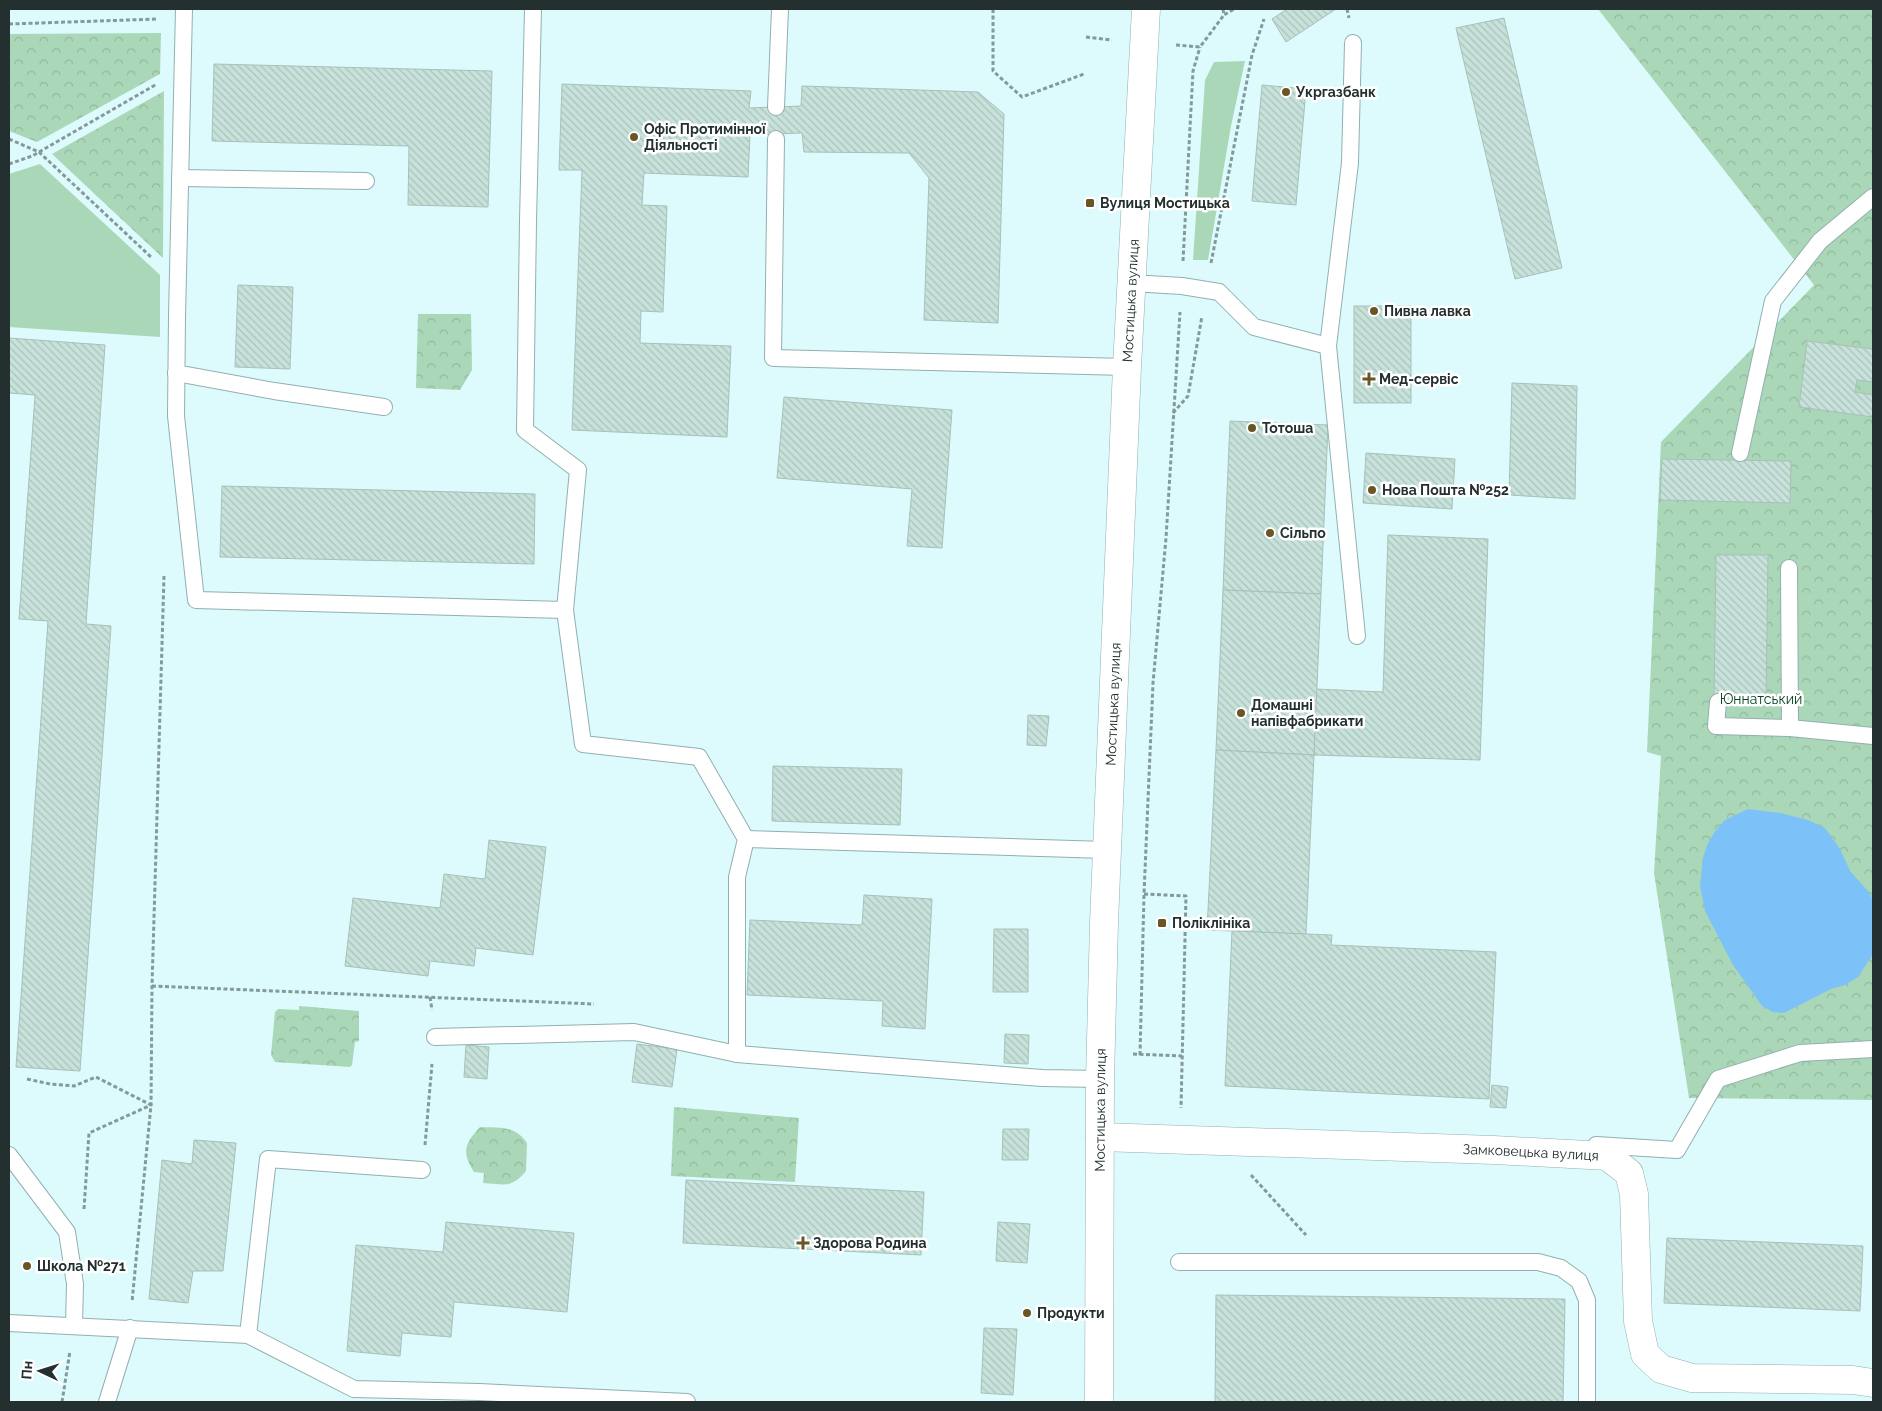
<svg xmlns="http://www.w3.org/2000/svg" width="1882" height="1411" viewBox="0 0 1882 1411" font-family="Raleway,sans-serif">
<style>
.grass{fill:#aad7b7}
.park{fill:url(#park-crowns)}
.water{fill:#7cc2f8}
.building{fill:url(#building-back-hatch);stroke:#a7c1ba}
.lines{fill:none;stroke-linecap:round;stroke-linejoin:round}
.lane-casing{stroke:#93afb0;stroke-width:18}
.street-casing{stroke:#93afb0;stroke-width:29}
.secondary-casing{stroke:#93afb0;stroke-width:29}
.path{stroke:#84999a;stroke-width:3;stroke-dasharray:4 2.5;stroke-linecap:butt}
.lane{stroke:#fff;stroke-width:16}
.street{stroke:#fff;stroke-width:28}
.secondary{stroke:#fff;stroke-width:28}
.poi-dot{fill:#6a5524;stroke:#fff;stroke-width:2}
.labels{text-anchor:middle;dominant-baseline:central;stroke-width:5;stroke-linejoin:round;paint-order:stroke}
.poi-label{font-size:14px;font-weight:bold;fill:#242f30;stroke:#fff;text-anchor:start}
.street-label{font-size:14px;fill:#242f30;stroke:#fff}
.park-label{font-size:14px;fill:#074424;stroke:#fff}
</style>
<defs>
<pattern id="park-crowns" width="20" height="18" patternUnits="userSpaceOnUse" patternTransform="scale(1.25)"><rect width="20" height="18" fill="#aad7b7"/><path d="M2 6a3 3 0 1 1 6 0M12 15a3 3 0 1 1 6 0" fill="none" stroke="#92b99e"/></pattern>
<pattern id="building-back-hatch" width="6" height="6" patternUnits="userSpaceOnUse" patternTransform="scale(1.25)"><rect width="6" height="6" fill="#c7e2da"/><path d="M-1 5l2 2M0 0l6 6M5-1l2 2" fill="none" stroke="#abc2bb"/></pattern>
</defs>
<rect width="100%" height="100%" fill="#ddfbfc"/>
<g class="grass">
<polygon points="1245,61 1231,126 1208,260 1193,260 1205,80 1214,62"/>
<polygon points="40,164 160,275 160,337 9,327 9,174"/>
</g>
<g class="park">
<polygon points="1598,9 1873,9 1873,1100 1689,1098 1654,873 1661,756 1647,752 1661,442 1814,285"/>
<polygon points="161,33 160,74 37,142 9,131 9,34"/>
<polygon points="164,91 163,258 52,154"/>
<polygon points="418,314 471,314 472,370 460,390 416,388"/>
<polygon points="299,1006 359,1011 359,1041 355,1042 352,1065 350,1067 275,1062 271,1055 275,1012 278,1009 299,1010"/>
<polygon points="674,1107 799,1118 795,1182 671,1176"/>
<path d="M480,1127C499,1128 515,1125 527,1143L526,1171C511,1189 504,1184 483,1183L484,1173L474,1172C461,1152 465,1143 480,1127Z"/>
</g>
<polygon class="water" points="1748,809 1780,813 1808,820 1825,828 1840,849 1850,871 1868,891 1873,900 1873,954 1858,977 1845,985 1831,989 1784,1013 1773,1012 1762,1006 1733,965 1705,911 1700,886 1703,858 1708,843 1716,830 1725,820"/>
<g class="building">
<polygon points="1287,9 1336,9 1286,42 1272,19"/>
<polygon points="1504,18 1562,268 1515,279 1456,28"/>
<polygon points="214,64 492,71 488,207 408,205 409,146 212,141"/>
<polygon points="562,84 751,91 749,108 801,106 802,86 978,92 1004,114 998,323 924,320 929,178 909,153 804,152 802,133 750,135 748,177 644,173 642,205 667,206 663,312 641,311 640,343 731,346 727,437 572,430 582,170 559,170"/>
<polygon points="1262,85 1306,89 1296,205 1252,201"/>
<polygon points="238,285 293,287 290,369 235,367"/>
<rect x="1354" y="306" width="57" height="97"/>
<polygon points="9,338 105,345 86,624 111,626 80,1071 16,1067 48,621 19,619 35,395 9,393"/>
<polygon points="1807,341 1873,349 1873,382 1857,380 1855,392 1873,395 1873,417 1799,407"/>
<polygon points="1512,383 1577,386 1575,499 1509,495"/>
<polygon points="784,397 952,410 942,548 907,546 912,489 777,478"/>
<polygon points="1230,421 1328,425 1321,594 1223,590"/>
<polygon points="1366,453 1455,459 1452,509 1363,503"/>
<polygon points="1662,459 1791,461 1790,503 1660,500"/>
<polygon points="222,486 535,494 534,564 220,557"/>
<polygon points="1388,535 1488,539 1480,760 1314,755 1316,689 1383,692"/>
<polygon points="1716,555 1768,555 1766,700 1714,700"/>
<polygon points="1223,590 1321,594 1314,755 1216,750"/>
<polygon points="1028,715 1049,716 1046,746 1027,745"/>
<polygon points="1216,750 1314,755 1306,934 1207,930"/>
<polygon points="773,766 902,769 900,825 772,821"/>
<polygon points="489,840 546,847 533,955 476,948 474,966 430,961 428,976 345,966 353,898 440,908 444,874 485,879"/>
<polygon points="864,895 932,899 925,1029 882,1026 883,1001 747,995 750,920 862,925"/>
<polygon points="994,929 1028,929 1028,992 993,992"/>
<polygon points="1232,931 1332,935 1331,945 1496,952 1489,1099 1225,1086"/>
<polygon points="1005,1034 1029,1035 1028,1064 1004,1063"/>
<polygon points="637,1044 677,1049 672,1087 632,1082"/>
<polygon points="466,1045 489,1047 487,1079 464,1077"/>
<polygon points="1492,1085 1508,1087 1506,1108 1490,1107"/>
<polygon points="1003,1129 1029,1129 1028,1160 1002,1160"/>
<polygon points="194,1140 236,1143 223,1271 193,1271 188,1303 149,1299 162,1160 192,1164"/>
<polygon points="686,1180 924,1192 921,1255 683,1243"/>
<polygon points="446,1222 574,1233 567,1312 454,1302 451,1337 402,1333 400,1356 347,1351 356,1245 443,1252"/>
<polygon points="998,1222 1030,1224 1027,1263 996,1261"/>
<polygon points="1667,1238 1863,1246 1860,1311 1664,1303"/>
<polygon points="1216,1295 1565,1299 1563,1402 1215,1402"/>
<polygon points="984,1328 1017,1329 1013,1395 981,1393"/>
</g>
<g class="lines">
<defs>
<g id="lane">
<polyline points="184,9 177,317 176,416 196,600 565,610"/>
<polyline points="533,9 528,221 525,430 578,470 565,610 583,744 699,757 746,839 737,877 737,1054"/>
<polyline points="776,107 780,9"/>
<polyline points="776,139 773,358 1127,367"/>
<polyline points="180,178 366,181"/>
<polyline points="1131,283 1182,286 1219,292 1254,327 1328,346 1357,636"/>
<polyline points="1328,346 1350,163 1353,43"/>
<polyline points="176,373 274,391 384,407"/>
<polyline points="1740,453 1773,301 1820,241 1873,197"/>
<polyline points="1789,568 1790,728 1873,736"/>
<polyline points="1718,702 1716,726 1790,728"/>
<polyline points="746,839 1106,850"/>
<polyline points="435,1037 634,1032 737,1054 1042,1078 1100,1079"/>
<polyline points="1596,1145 1677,1150 1718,1079 1800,1053 1873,1049"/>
<polyline points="9,1155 67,1232 75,1284 74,1325"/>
<polyline points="1179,1262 1538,1262 1561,1268 1579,1281 1587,1300 1587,1402"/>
<polyline points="9,1323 248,1335 354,1389 479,1392 687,1402"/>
<polyline points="248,1335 268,1159 422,1170"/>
<polyline points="107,1402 130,1328"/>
</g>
<g id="street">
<path id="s1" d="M1100,1137L1494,1150L1607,1156L1629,1173L1634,1194L1638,1321L1645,1354L1661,1369L1692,1378L1853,1380L1873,1383"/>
</g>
<g id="secondary">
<path id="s2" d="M1099,1402L1100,1079L1104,923L1127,367L1146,9"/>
</g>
</defs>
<use href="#lane" class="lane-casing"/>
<use href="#street" class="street-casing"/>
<use href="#secondary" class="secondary-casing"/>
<g class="path">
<polyline points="993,9 993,71 1022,97 1084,74"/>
<polyline points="1223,9 1224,15 1234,9"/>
<polyline points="1347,9 1349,18"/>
<polyline points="9,24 158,19"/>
<polyline points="1086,37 1112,40"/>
<polyline points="1176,45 1200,47 1224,15"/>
<polyline points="9,139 39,152 151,257"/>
<polyline points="9,164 32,156 157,84"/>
<polyline points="1183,261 1193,71 1200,47"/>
<polyline points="1211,263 1252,55 1264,19"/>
<polyline points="1173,413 1188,396 1202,316"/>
<polyline points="1144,894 1186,896 1181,1108"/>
<polyline points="152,986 594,1004"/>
<polyline points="430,997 432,1010"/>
<polyline points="1133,1054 1182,1056"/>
<polyline points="1140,1055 1144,894 1153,683 1166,538 1180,312"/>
<polyline points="27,1079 50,1084 74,1086 96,1077 151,1105 132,1302"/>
<polyline points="425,1145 432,1064"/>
<polyline points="1251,1175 1306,1235"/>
<polyline points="84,1209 89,1133 151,1105 152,986 164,576"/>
<polyline points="62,1402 70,1351"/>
</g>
<use href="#lane" class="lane"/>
<use href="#street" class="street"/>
<use href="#secondary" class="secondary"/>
</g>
<g class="poi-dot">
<circle cx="1286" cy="92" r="5"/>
<circle cx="634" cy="137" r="5"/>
<rect x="1085" y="198" width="10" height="10" rx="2.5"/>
<circle cx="1374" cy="311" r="5"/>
<path d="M1366.5 371.5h5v5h5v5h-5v5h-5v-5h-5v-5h5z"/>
<circle cx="1252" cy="428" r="5"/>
<circle cx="1372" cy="490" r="5"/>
<circle cx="1270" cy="533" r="5"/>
<circle cx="1241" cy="713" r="5"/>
<rect x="1157" y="918" width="10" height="10" rx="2.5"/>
<path d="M800.5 1235.5h5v5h5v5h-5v5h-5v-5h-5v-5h5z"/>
<circle cx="27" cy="1266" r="5"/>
<circle cx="1027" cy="1313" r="5"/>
</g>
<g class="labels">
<g class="poi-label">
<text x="1296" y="92">Укргазбанк</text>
<text x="644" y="129">Офіс Протимінної<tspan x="644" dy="16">Діяльності</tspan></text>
<text x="1100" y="203">Вулиця Мостицька</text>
<text x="1384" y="311">Пивна лавка</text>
<text x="1379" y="379">Мед-сервіс</text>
<text x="1262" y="428">Тотоша</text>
<text x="1382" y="490">Нова Пошта №252</text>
<text x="1280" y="533">Сільпо</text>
<text x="1251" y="705">Домашні<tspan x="1251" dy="16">напівфабрикати</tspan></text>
<text x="1172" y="923">Поліклініка</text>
<text x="813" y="1243">Здорова Родина</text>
<text x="37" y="1266">Школа №271</text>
<text x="1037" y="1313">Продукти</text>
</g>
<g class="street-label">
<text stroke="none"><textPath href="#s2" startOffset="1102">Мостицька вулиця</textPath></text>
<text stroke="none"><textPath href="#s2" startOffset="698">Мостицька вулиця</textPath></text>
<text stroke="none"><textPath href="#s2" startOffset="292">Мостицька вулиця</textPath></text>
<text stroke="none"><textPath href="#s1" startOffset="431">Замковецька вулиця</textPath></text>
</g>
<g class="park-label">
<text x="1761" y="699">Юннатський</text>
</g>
</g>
<rect width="1882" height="1411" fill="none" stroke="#242f30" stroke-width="20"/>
<g transform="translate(40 1371) rotate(274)" stroke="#ffffff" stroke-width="4" paint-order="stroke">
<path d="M0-4L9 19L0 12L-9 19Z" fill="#242f30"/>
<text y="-8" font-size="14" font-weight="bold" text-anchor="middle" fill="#242f30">Пн</text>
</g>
</svg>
